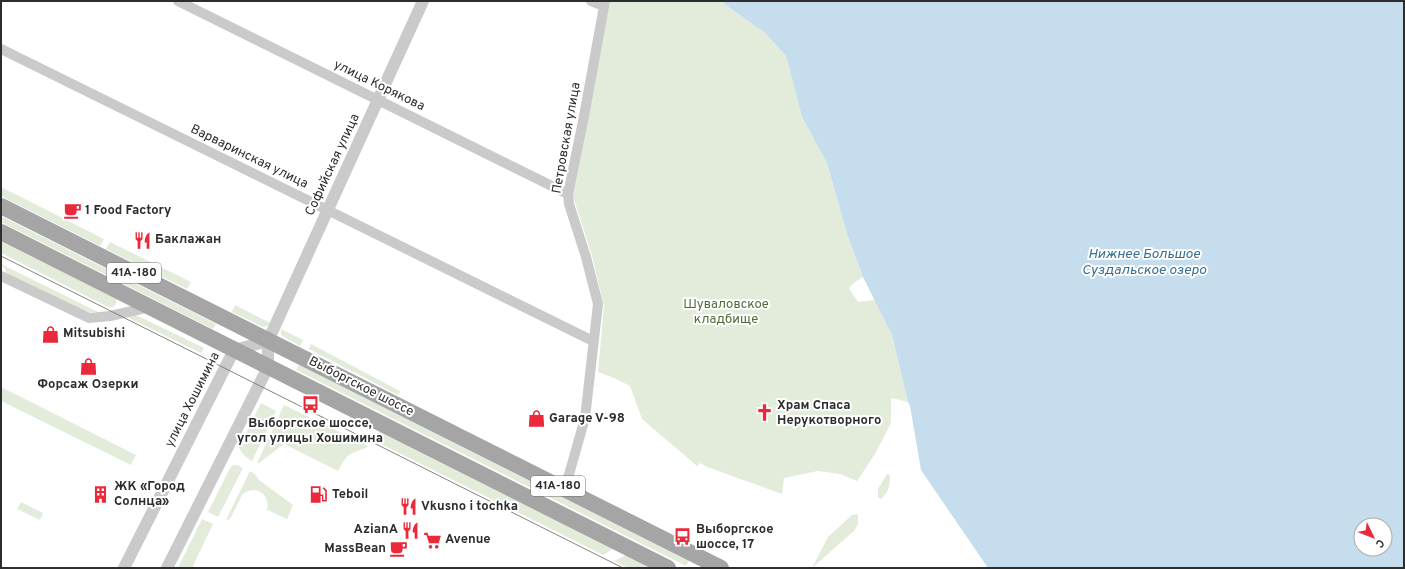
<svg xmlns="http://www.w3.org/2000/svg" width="1405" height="569" viewBox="0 0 1405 569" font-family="Overpass,sans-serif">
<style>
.green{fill:#e3ebda}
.water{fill:#c5ddec;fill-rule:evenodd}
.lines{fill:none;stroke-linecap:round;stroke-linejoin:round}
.minor{stroke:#cacaca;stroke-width:10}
.tertiary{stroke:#cacaca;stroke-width:12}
.primary{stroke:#a5a5a5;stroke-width:16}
.tram{stroke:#828282;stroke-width:1}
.labels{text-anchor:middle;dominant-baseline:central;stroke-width:4;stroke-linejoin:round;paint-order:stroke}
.shield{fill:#fff;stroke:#6c6c6c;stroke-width:1}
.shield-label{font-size:12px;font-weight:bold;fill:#2d2d2d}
.street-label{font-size:13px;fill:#2d2d2d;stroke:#fff}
.poi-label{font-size:13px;font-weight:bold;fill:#2d2d2d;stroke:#fff;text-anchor:start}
.park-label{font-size:13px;fill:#516a39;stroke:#fff}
.water-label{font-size:14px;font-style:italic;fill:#397091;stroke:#fff}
</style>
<rect width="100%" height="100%" fill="#fff"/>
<g class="green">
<polygon points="610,1 722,1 727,6 765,33 786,56 802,117 827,163 847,234 863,277 855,282 849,288 858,302 875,300 892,335 908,402 891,398 891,423 875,454 857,481 840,474 818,471 784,478 782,494 721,472 705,466 701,463 697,466 642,419 630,386 614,378 598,372 604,306 592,256 572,193"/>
<polygon points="1,187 104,239 100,246 1,196"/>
<polygon points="1,216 216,324 213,329 1,222"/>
<path d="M1,241L116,299C117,304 115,306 110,308L1,253Z"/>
<polygon points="110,242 191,282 187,289 106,249"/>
<polygon points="1,264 98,312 89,312 82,310 6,273 5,268 1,266"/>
<polygon points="235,305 272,324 263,327 232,312"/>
<polygon points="136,315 204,348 201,353 125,316"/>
<polygon points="281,329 303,340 300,346 281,335"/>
<polygon points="311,344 400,391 398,395 309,349"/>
<polygon points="299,365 689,561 686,566 296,370"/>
<polygon points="1,387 136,455 131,465 1,401"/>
<path d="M261,403L276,411L252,461C246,457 242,455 239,447Z"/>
<path d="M284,405L368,446L366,448C348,454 347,454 338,471L284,444L259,463H257Z"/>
<polygon points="380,431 614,548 603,555 381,444 378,436"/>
<polygon points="233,465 237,465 243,468 218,517 208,512 230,468"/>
<path d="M250,471L255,474L259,480L293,505L287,519L267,510C271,494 254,483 242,495L230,519L226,520Z"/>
<path d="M887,474L890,475C890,486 889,492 881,499L878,497V489Z"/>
<polygon points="21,502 43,513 40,520 17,509"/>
<polygon points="858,514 858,523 855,530 812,568 828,537 852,515"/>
<polygon points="202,519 213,524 192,568 178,568"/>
<polygon points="626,555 652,568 628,568 614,561"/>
</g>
<path class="water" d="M722,1H1404V568H988L921,470L910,406L908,402L892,335L863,277L847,234L827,163L802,117L786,56L765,33L727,6ZM1361,525H1385V549H1361Z"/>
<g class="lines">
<g class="minor">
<polyline points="178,1 568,194"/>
<polyline points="591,1 604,6"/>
<polyline points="1,49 593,341"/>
<polyline points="1,276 89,318 110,316 150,307"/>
<polyline points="564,489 568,478 585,418 598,304 586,257 569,204 568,194 584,116 605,1"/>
</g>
<g class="tertiary">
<polyline points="124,568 234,350 268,341"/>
<polyline points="167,568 268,367 268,341 423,1"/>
</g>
<g class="primary">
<polyline points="1,206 721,568"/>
<polyline points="1,232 668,568"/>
</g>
<polyline class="tram" points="1,256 623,568"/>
</g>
<defs>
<symbol id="cafe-bare" viewBox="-9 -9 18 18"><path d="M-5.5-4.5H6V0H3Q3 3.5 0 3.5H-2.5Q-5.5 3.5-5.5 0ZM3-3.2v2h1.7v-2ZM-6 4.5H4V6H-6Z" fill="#ea293b" stroke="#fff" stroke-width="2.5" paint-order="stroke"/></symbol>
<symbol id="restaurant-bare" viewBox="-9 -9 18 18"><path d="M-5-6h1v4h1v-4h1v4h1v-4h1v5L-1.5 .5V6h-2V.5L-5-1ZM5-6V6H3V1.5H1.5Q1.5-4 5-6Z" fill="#ea293b" stroke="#fff" stroke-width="2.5" paint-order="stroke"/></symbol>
<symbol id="shop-bare" viewBox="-9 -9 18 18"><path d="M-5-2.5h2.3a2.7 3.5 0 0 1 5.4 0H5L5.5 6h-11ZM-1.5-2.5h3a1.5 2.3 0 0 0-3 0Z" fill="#ea293b" stroke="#fff" stroke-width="2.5" paint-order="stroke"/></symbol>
<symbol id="bus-bare" viewBox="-9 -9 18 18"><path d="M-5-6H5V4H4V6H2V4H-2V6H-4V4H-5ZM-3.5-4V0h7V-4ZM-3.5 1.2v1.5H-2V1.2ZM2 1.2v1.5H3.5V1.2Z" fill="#ea293b" stroke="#fff" stroke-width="2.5" paint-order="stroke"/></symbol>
<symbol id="church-bare" viewBox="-9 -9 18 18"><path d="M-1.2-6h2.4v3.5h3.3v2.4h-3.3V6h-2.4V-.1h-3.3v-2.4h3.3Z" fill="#ea293b" stroke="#fff" stroke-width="2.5" paint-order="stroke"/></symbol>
<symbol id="building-bare" viewBox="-9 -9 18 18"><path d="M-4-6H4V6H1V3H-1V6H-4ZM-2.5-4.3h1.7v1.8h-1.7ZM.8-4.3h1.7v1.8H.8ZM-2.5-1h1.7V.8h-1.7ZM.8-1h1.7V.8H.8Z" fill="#ea293b" stroke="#fff" stroke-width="2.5" paint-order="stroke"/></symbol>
<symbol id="fuel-bare" viewBox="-9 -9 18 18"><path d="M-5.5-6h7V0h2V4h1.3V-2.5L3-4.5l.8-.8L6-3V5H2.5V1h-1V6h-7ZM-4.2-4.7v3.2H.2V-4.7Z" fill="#ea293b" stroke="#fff" stroke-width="2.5" paint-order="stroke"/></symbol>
<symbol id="supermarket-bare" viewBox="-9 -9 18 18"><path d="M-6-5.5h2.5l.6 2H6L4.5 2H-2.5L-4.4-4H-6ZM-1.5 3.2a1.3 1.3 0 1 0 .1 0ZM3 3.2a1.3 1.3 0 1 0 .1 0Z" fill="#ea293b" stroke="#fff" stroke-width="2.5" paint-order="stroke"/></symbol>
</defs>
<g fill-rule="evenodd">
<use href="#cafe-bare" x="60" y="198" width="25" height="25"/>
<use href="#restaurant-bare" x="130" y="228" width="25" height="25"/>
<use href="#shop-bare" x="38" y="322" width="25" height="25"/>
<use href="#shop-bare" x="76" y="354" width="25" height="25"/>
<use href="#bus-bare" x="298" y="392" width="25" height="25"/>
<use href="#church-bare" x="752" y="400" width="25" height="25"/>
<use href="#shop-bare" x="524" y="406" width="25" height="25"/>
<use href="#building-bare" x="88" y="482" width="25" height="25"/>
<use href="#fuel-bare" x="306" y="482" width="25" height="25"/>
<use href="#restaurant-bare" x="396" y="494" width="25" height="25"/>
<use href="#restaurant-bare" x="398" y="518" width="25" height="25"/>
<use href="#bus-bare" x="670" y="524" width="25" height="25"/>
<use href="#supermarket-bare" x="420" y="528" width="25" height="25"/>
<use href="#cafe-bare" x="386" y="536" width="25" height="25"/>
</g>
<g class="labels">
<g class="shield">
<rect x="107" y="263" width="54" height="20" rx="3"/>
<rect x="531" y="476" width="54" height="20" rx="3"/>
</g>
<g class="shield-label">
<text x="134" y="273">41А-180</text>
<text x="558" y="486">41А-180</text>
</g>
<g class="street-label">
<text transform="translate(379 86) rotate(26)">улица Корякова</text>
<text transform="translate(567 138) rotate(-80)">Петровская улица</text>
<text transform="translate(249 157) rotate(26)">Варваринская улица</text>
<text transform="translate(333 165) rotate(-65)">Софийская улица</text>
<text transform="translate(361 387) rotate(27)">Выборгское шоссе</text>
<text transform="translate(193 400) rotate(-63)">улица Хошимина</text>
</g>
<g class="poi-label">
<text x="85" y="211">1 Food Factory</text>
<text x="155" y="240">Баклажан</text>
<text x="63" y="334">Mitsubishi</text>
<text x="88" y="385" text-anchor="middle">Форсаж Озерки</text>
<text x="777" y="406">Храм Спаса<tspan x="777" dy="15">Нерукотворного</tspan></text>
<text x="549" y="419">Garage V-98</text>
<text x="310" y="424" text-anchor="middle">Выборгское шоссе,<tspan x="310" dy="15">угол улицы Хошимина</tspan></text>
<text x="114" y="487">ЖК «Город<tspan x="114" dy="15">Солнца»</tspan></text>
<text x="332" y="495">Teboil</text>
<text x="421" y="507">Vkusno i tochka</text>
<text x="398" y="530" text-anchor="end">AzianA</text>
<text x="696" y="530">Выборгское<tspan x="696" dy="15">шоссе, 17</tspan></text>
<text x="445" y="540">Avenue</text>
<text x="386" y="549" text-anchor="end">MassBean</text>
</g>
<g class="park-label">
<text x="726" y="305">Шуваловское<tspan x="726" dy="15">кладбище</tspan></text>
</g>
<g class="water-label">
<text x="1144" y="254">Нижнее Большое<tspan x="1144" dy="16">Суздальское озеро</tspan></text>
</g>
</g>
<rect width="1405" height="569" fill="none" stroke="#2d2d2d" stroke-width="4"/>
<g transform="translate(1373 537) rotate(133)"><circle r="19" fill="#ffffff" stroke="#ababab"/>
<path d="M0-3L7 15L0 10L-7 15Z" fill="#ea293b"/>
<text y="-6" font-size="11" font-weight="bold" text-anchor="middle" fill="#2d2d2d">С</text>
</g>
</svg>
